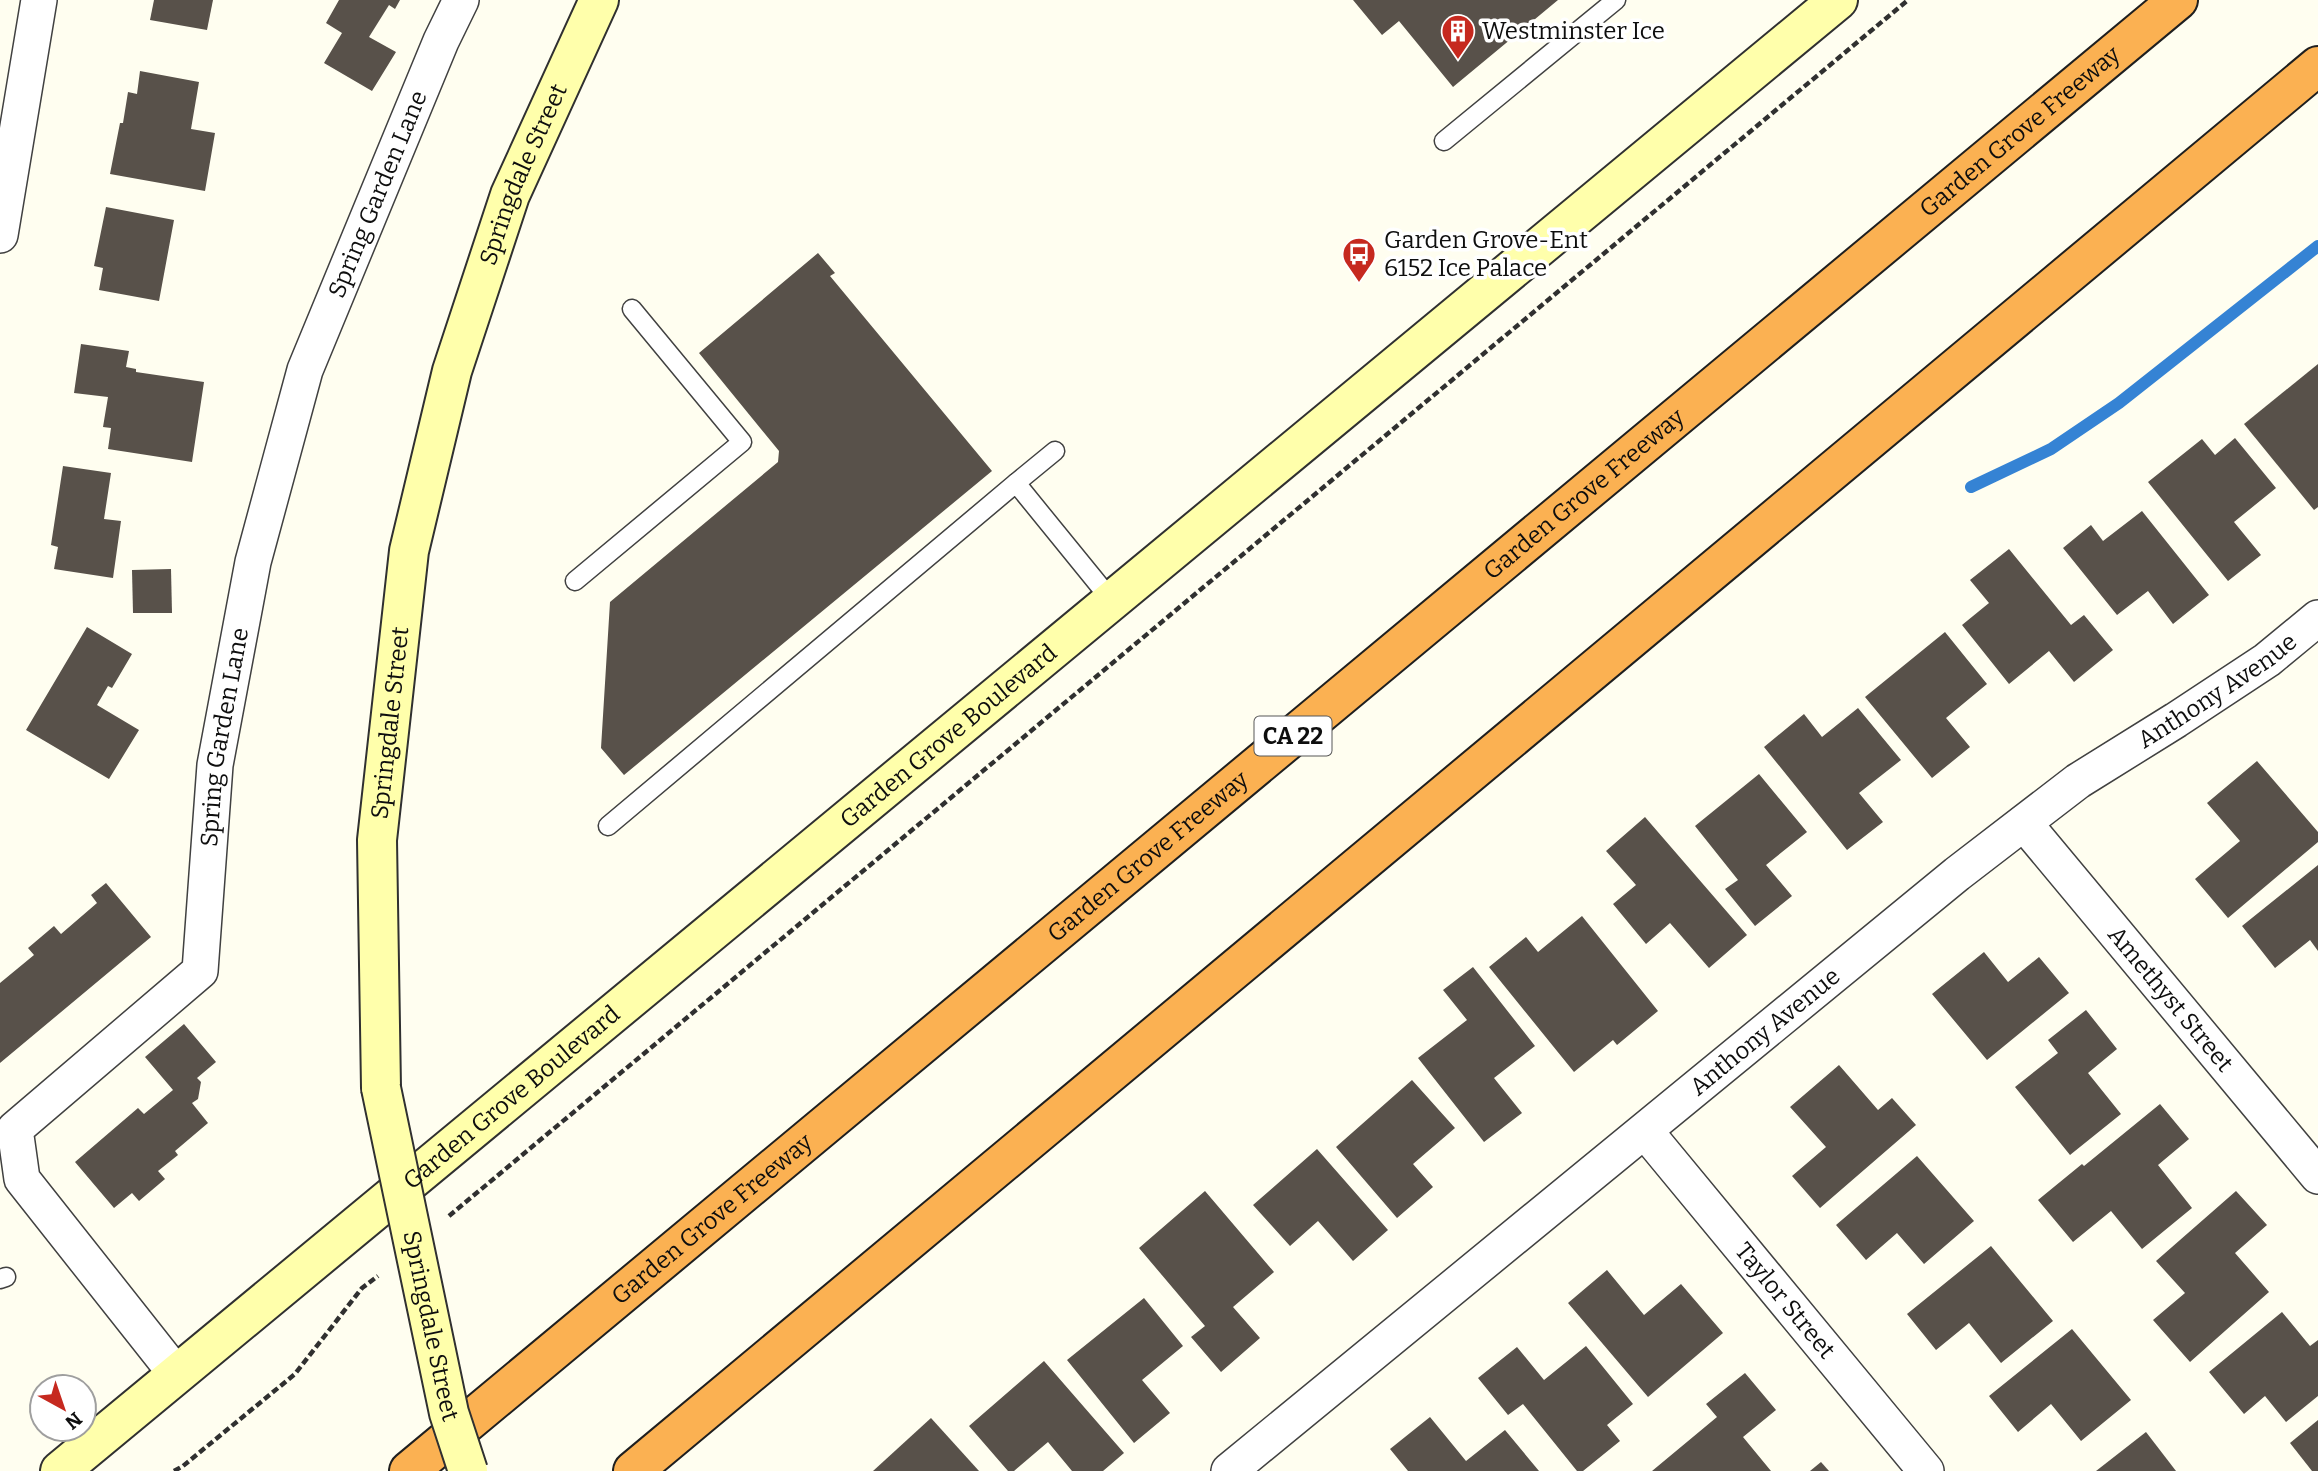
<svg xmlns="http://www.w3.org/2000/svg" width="2318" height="1471" viewBox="0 0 2318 1471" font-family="Bitter,serif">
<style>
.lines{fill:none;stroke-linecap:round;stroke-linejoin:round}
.stream{stroke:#3583d4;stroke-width:12}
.building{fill:#58514a}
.lane-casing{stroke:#414141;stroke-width:21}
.street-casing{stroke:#414141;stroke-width:38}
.secondary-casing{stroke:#303030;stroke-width:42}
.highway-casing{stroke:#1f1f1f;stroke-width:42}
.path{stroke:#303030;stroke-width:4.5;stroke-dasharray:7 3.5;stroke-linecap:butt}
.lane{stroke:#fff;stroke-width:18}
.street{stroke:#fff;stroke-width:35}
.secondary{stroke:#ffffab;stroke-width:38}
.highway{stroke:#fbb152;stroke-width:38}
.secondary-bridge-casing{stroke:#303030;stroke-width:42;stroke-linecap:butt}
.secondary-bridge{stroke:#ffffab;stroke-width:38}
.labels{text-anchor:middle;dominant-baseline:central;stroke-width:7;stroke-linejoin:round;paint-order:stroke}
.shield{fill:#fff;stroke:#565656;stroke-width:2}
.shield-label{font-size:23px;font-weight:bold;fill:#0e0e0e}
.poi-label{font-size:24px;fill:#0e0e0e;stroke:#fff;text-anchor:start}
.street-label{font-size:24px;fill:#0e0e0e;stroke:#fff}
</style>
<rect width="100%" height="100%" fill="#fffef0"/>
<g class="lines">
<polyline class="stream" points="1971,487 2051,449 2119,403 2318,246"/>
</g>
<g class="building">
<polygon points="154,0 213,0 207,30 150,20"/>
<polygon points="339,0 400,0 395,9 389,5 369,37 396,52 372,91 324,63 342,33 326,23"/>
<polygon points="1353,0 1558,0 1453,87 1399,21 1382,35"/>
<polygon points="140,71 199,82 191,129 215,133 205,191 110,174 120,123 123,123 128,92 137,94"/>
<polygon points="106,207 174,220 159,301 99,290 103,268 94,266"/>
<polygon points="818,253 835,273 830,276 992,471 624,775 601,748 610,602 778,462 779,451 699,353"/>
<polygon points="81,344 129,351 126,367 136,369 136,372 204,382 192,462 108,449 111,428 103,427 108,397 74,393"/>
<polygon points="2318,364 2318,507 2314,510 2244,424"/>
<polygon points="2235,438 2276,488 2234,522 2261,555 2228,581 2148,482 2202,439 2215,455"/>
<polygon points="63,466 111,473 104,519 121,521 113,578 54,569 58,547 51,545"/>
<polygon points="2142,511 2209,595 2173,624 2148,591 2117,615 2063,548 2091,525 2103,541"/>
<polygon points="2009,549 2071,625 2084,615 2113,650 2074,682 2049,651 2009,684 1962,625 1989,603 1970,580"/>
<polygon points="171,569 172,613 133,613 132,570"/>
<polygon points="87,627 132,654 112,688 108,686 97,705 139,730 109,779 26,730"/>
<polygon points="1945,632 1987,684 1946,718 1970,747 1932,778 1865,697"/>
<polygon points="1858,708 1901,760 1859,793 1883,822 1847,850 1764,747 1804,714 1822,737"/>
<polygon points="2257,761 2318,832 2318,842 2228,918 2195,879 2240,841 2207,803"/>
<polygon points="1759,774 1807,832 1766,865 1792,896 1755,926 1725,889 1738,880 1695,826"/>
<polygon points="1645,817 1747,935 1709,968 1670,923 1646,944 1613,904 1636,885 1606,851"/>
<polygon points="2318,865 2318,951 2310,940 2275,968 2242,926"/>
<polygon points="106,883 151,937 0,1063 0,983 34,955 28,948 54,926 61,934 97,903 91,895"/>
<polygon points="1582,916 1658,1011 1617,1045 1613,1040 1574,1072 1489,967 1526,937 1538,952"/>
<polygon points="1984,952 2008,982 2039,957 2069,993 1987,1060 1932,994"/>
<polygon points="1473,967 1535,1046 1494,1078 1522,1113 1484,1142 1418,1058 1467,1020 1443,990"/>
<polygon points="2086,1010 2117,1049 2088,1073 2121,1114 2070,1155 2015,1087 2058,1053 2048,1040"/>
<polygon points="184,1024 216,1062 197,1078 201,1082 198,1099 192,1103 208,1123 175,1151 178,1155 158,1171 165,1179 139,1201 132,1193 114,1208 75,1162 138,1108 144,1114 173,1090 145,1057"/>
<polygon points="1839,1065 1878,1110 1892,1098 1916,1125 1820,1208 1792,1176 1826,1147 1790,1107"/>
<polygon points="1412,1080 1455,1128 1413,1164 1433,1187 1397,1218 1336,1147"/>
<polygon points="2160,1104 2189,1139 2158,1165 2192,1208 2142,1249 2111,1211 2073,1242 2038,1200 2082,1164 2084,1166"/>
<polygon points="1317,1149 1388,1230 1353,1261 1318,1221 1290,1246 1253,1205"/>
<polygon points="1917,1156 1974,1221 1924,1264 1897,1233 1866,1260 1836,1225"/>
<polygon points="1205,1191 1274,1272 1233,1307 1260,1338 1221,1372 1191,1337 1205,1326 1139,1248"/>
<polygon points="2236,1191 2267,1225 2235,1253 2269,1292 2190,1362 2153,1320 2185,1293 2156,1261"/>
<polygon points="1991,1246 2053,1321 2001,1363 1969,1323 1936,1350 1907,1314"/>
<polygon points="1607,1270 1644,1315 1681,1284 1723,1333 1648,1397 1568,1303"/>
<polygon points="1144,1298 1183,1346 1142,1380 1170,1413 1134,1443 1067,1360"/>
<polygon points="2282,1312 2310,1346 2318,1340 2318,1396 2286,1422 2265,1396 2244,1414 2209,1372"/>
<polygon points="2072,1329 2131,1400 2081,1441 2051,1404 2018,1432 1989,1396"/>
<polygon points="1586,1346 1633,1404 1607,1425 1620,1441 1583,1471 1577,1471 1523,1404 1508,1415 1478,1378 1517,1347 1544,1380"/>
<polygon points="1044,1361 1124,1453 1103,1471 1072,1471 1048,1442 1014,1471 1008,1471 969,1426"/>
<polygon points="1745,1373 1776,1410 1743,1437 1771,1471 1652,1471 1717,1417 1706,1404"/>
<polygon points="1430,1417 1466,1461 1505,1430 1539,1471 1408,1471 1390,1449"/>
<polygon points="931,1418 979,1471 873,1471"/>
<polygon points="2318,1420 2318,1471 2312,1471 2290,1443"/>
<polygon points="2146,1432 2176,1471 2096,1471"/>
<polygon points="1821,1462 1829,1471 1810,1471"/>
</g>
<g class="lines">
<defs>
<g id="lane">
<polyline points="1444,141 1616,0"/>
<polyline points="1016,483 1055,451"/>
<polyline points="575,581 742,442 632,309"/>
<polyline points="608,826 1016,483 1112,601"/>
<polyline points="0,1279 6,1277"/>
</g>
<g id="street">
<polyline points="0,235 39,0"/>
<path id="s1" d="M2024,823L2318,1176"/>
<path id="s2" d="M1645,1131L1926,1471"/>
<path id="s3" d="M177,1375L22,1179L15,1129L200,971L215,765L253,562L305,370L441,41L461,0"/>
<path id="s4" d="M1229,1471L1957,874L2078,781L2176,720L2267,660L2318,618"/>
</g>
<g id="secondary">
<path id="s5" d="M381,1088L377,840L409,551L452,371L510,195L599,0"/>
<path id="s6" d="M60,1471L1838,0"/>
</g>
<g id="highway">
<path id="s7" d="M409,1471L2178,0"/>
<polyline points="633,1471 2318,66"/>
</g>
</defs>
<use href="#lane" class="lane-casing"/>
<use href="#street" class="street-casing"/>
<use href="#secondary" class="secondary-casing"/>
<use href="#highway" class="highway-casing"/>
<g class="path">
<polyline points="449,1216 1908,0"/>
<polyline points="174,1471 183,1466 295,1374 362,1288 378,1276"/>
</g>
<use href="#lane" class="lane"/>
<use href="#street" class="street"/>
<use href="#secondary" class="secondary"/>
<use href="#highway" class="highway"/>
<defs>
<g id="secondary-bridge">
<path id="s8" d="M381,1088L449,1413L468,1471"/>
</g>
</defs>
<use href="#secondary-bridge" class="secondary-bridge-casing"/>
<use href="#secondary-bridge" class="secondary-bridge"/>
</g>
<defs>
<symbol id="building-pin" viewBox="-11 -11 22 30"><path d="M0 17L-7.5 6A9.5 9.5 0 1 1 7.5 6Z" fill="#c6291f" stroke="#fff"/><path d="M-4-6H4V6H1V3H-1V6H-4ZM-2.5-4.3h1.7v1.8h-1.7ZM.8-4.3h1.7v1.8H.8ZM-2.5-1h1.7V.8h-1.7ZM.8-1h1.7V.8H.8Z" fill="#fff"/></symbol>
<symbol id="bus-pin" viewBox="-11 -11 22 30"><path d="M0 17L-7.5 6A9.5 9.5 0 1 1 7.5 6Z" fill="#c6291f" stroke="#fff"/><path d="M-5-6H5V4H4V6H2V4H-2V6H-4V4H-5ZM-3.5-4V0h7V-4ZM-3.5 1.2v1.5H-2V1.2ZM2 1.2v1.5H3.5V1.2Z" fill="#fff"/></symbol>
</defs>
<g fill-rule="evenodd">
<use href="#building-pin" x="1439" y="12" width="38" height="52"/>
<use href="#bus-pin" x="1340" y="235" width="38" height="52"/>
</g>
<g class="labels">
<rect class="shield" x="1254.5" y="716.5" width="77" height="39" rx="5"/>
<g class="shield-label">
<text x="1293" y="736">CA 22</text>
</g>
<g class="poi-label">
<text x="1482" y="31">Westminster Ice</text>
<text x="1384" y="240">Garden Grove-Ent<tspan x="1384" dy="28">6152 Ice Palace</tspan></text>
</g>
<g class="street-label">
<text stroke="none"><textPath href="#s7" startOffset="2095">Garden Grove Freeway</textPath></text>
<text stroke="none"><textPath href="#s5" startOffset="933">Springdale Street</textPath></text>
<text stroke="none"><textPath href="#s3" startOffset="1346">Spring Garden Lane</textPath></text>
<text stroke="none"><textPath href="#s7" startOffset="1528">Garden Grove Freeway</textPath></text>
<text stroke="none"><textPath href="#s4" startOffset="1260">Anthony Avenue</textPath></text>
<text stroke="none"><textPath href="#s5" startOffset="366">Springdale Street</textPath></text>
<text stroke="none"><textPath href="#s6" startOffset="1153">Garden Grove Boulevard</textPath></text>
<text stroke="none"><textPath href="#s3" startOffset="779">Spring Garden Lane</textPath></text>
<text stroke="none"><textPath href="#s7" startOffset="961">Garden Grove Freeway</textPath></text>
<text stroke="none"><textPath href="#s1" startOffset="229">Amethyst Street</textPath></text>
<text stroke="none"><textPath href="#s4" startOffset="693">Anthony Avenue</textPath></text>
<text stroke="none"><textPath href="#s6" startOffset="586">Garden Grove Boulevard</textPath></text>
<text stroke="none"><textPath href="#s7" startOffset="394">Garden Grove Freeway</textPath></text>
<text stroke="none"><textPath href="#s2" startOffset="220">Taylor Street</textPath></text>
<text stroke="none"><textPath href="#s8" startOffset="243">Springdale Street</textPath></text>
</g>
</g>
<g transform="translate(63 1408) rotate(140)"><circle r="33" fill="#ffffff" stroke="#9f9f9f" stroke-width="2"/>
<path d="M0-5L12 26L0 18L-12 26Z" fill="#c6291f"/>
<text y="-10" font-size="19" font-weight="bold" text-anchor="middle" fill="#0e0e0e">N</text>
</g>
</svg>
